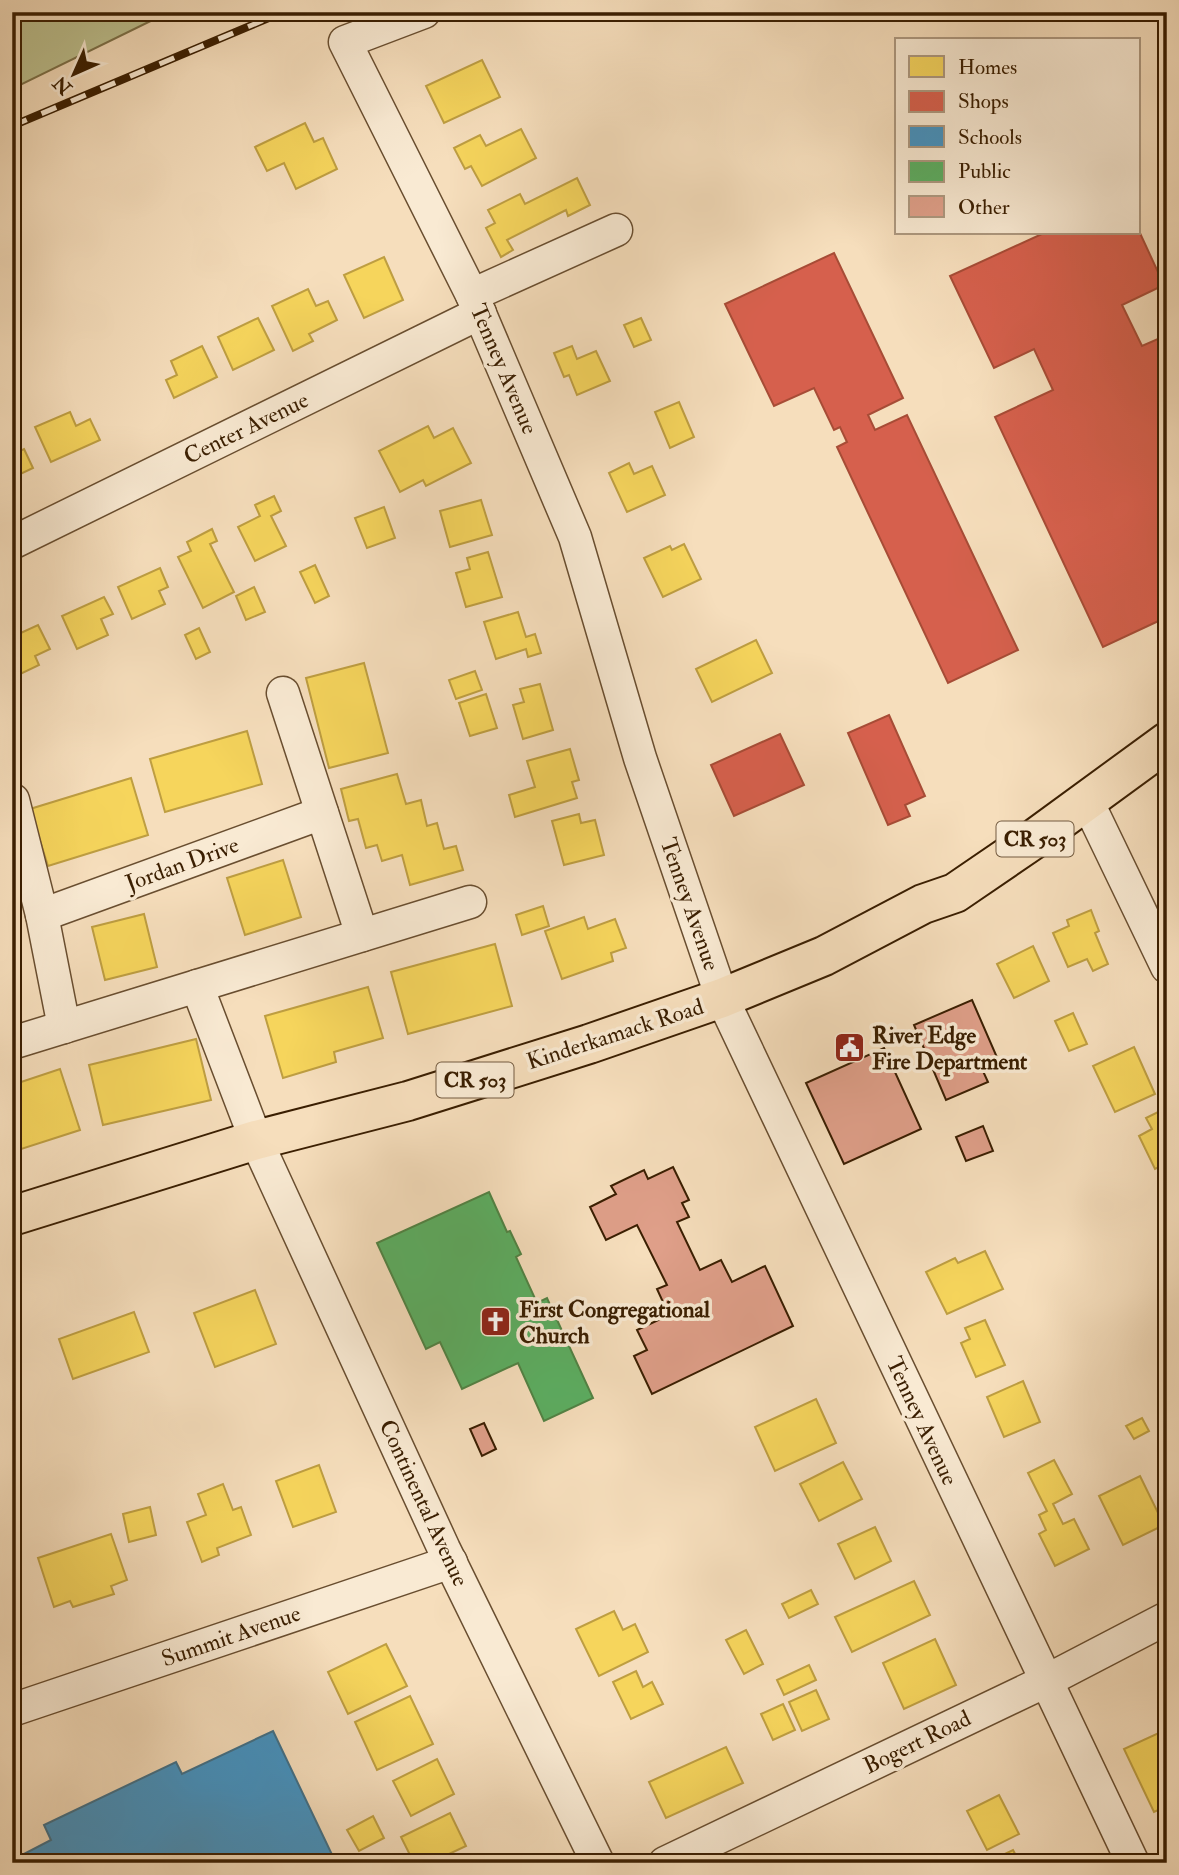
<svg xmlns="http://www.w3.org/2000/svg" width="1179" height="1875" viewBox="0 0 1179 1875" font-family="'IM FELL Double Pica',serif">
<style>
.green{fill:#bdc18f;stroke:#7c7048;stroke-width:2}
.homes{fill:#f6d55c;stroke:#be9e41;stroke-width:2}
.shops{fill:#d6604d;stroke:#a74c36;stroke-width:2}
.schools{fill:#4393c3;stroke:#407089;stroke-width:2}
.public{fill:#5aae61;stroke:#508344;stroke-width:2}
.building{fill:#df9f89;stroke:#3a1e01;stroke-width:2}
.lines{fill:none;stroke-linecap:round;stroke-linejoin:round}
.street-casing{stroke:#694e30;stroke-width:35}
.primary-casing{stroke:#3a1e01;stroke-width:42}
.street{stroke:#f9ead3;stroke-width:32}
.primary{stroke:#f6debc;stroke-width:38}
.rail-casing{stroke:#3a1e01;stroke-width:8}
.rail{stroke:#f9ead3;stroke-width:5;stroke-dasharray:16;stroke-linecap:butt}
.labels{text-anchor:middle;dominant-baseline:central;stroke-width:7;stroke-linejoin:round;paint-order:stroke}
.shield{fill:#f9ead3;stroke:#735b40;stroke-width:2}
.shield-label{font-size:21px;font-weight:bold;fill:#3a1e01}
.street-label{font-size:23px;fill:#3a1e01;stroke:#f9ead3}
.poi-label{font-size:23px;font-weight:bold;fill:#3a1e01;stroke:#f9ead3;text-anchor:start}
</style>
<rect width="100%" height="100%" fill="#f6debc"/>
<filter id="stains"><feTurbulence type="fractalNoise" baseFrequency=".00286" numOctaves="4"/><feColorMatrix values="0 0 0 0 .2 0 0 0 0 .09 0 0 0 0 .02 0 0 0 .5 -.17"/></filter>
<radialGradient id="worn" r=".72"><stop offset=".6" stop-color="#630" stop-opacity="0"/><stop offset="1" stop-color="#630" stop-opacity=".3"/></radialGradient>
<polygon class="green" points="12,12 169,12 12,89"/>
<g class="homes">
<polygon points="482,60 500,97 444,123 426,86"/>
<polygon points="305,123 314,142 323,138 337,169 296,189 284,163 267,171 255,147"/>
<polygon points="521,129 536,158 482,186 471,166 465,169 454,148 480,135 486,146"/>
<polygon points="577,178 590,205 568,216 566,210 507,240 513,250 501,257 486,228 495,223 488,210 520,194 525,204"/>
<polygon points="384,257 403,300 364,318 344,275"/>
<polygon points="308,289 316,306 328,301 337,320 309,334 313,341 293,351 272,306"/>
<polygon points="258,318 274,350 233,370 218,337"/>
<polygon points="641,318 651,340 634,347 624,325"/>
<polygon points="202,346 217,377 174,398 166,380 177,375 171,361"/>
<polygon points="572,346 577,359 596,351 610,381 577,395 569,375 564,377 554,353"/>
<polygon points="679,402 694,437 670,448 655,412"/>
<polygon points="70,412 76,426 90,419 100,440 51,462 35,427"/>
<polygon points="428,426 434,438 453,428 471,463 426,486 423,480 400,492 379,451"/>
<polygon points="24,449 33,468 12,478 12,450 14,454"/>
<polygon points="629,463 634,474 652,466 665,495 627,512 609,473"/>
<polygon points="274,496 281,511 271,516 286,546 255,561 238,527 260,516 255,505"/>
<polygon points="481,500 492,535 450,547 440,511"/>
<polygon points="384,507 395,538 367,548 355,518"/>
<polygon points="212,529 217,541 210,544 234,592 203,608 178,557 191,551 187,542"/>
<polygon points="684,544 701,579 663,597 644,558 670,546 672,550"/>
<polygon points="488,552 502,597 466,607 456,573 470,569 467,558"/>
<polygon points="315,565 329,596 315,603 300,572"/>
<polygon points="160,568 168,587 159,591 165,604 132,619 118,587"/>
<polygon points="254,587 265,612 246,620 236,596"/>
<polygon points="104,597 113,614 101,619 108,635 77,649 62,616"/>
<polygon points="518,612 526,637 535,634 541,653 528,657 526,649 496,659 484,622"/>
<polygon points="38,625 50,649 35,656 39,665 12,678 12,637"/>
<polygon points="199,628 210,652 196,659 185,635"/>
<polygon points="756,640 772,673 712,702 696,669"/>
<polygon points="364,663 388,753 329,768 306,678"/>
<polygon points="475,671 482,690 456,699 449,680"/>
<polygon points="540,684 553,730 523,739 513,705 524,702 520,689"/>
<polygon points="486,694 497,728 470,736 459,703"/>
<polygon points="247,731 262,784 165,812 150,759"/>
<polygon points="570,749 579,780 572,782 577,798 515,817 509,795 535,787 527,761"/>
<polygon points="397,774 406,804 421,800 427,826 437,823 444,849 456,846 463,870 410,885 402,855 382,861 377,845 366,848 358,819 349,821 341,789"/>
<polygon points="131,778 148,835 48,866 30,809"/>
<polygon points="579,814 581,823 595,820 604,855 564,865 552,821"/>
<polygon points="283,860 301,917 245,935 227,878"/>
<polygon points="543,906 549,926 522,935 516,915"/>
<polygon points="1091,910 1099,931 1095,933 1108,964 1093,971 1087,959 1068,967 1053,933 1069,926 1067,920"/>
<polygon points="144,914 157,967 105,980 92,927"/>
<polygon points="584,917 588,929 615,919 626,948 611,953 613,961 562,979 545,931"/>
<polygon points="495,944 512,1006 408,1034 391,972"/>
<polygon points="1033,946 1049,981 1014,998 997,964"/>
<polygon points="368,987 383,1038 334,1052 336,1062 283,1078 265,1016"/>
<polygon points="1073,1013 1087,1044 1069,1051 1055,1021"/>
<polygon points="196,1039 211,1100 103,1125 89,1065"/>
<polygon points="1134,1047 1155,1094 1115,1112 1093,1066"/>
<polygon points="60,1069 80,1130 12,1152 12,1085"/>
<polygon points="1162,1110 1167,1120 1167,1163 1155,1169 1139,1136 1152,1129 1146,1118"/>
<polygon points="985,1251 1003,1289 947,1314 926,1272 955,1258 958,1263"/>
<polygon points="255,1290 276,1344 215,1367 194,1313"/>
<polygon points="134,1312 149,1352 73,1379 59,1339"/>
<polygon points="985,1320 1005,1365 976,1377 961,1343 970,1339 965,1328"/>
<polygon points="1023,1381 1040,1422 1004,1437 987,1397"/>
<polygon points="816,1399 836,1443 775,1471 755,1427"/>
<polygon points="1142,1418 1149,1431 1134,1439 1126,1426"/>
<polygon points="1054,1460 1072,1494 1053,1504 1063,1524 1074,1519 1089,1549 1055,1566 1039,1534 1046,1530 1039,1515 1047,1511 1028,1473"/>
<polygon points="843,1462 862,1499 819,1521 800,1484"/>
<polygon points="319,1465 336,1512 293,1527 276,1481"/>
<polygon points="1140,1476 1164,1525 1123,1545 1099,1496"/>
<polygon points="223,1484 233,1510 241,1507 251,1535 217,1548 219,1555 202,1562 187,1522 206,1515 198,1494"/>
<polygon points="150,1507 156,1535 129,1542 123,1514"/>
<polygon points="875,1527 891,1561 855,1579 838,1544"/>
<polygon points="111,1534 127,1580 111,1586 114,1594 73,1607 70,1601 54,1607 38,1558"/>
<polygon points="914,1581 930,1615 852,1652 835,1617"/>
<polygon points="811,1590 818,1604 789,1618 782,1604"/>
<polygon points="614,1611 623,1630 635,1624 648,1652 599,1676 576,1629"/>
<polygon points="746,1630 763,1664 744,1674 726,1640"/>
<polygon points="935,1639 956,1685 904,1709 883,1663"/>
<polygon points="386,1644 407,1686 348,1714 328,1672"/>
<polygon points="809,1665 816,1680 784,1695 777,1680"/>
<polygon points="636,1671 643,1687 652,1682 663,1704 631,1719 613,1682"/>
<polygon points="816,1690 829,1719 802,1731 789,1702"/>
<polygon points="410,1696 433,1744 377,1770 355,1722"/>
<polygon points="783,1704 795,1730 773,1740 761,1714"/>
<polygon points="1163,1731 1167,1739 1167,1806 1154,1812 1124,1749"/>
<polygon points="726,1747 743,1783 666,1818 649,1782"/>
<polygon points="437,1759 454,1794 411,1816 393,1781"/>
<polygon points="999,1795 1019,1834 987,1850 967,1811"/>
<polygon points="450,1813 466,1846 430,1863 414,1863 401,1837"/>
<polygon points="373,1816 384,1838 359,1851 347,1830"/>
<polygon points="1013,1850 1020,1863 986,1863"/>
</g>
<g class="shops">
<polygon points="1139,231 1164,285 1122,305 1142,346 1167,335 1167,617 1103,647 995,417 1053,390 1034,349 994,368 950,276 1044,233 1139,233"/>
<polygon points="834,253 903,398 868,415 875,430 907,415 1018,650 948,683 837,447 847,442 840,427 834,430 814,388 774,406 725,304"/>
<polygon points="889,715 925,796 905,805 910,816 888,825 848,733"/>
<polygon points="780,734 804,785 734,816 711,765"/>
</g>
<polygon class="schools" points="273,1731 336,1863 23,1863 20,1856 51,1840 44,1825 176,1762 182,1774"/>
<polygon class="public" points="489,1192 507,1232 510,1231 521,1254 516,1257 537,1303 547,1298 593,1398 544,1421 518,1363 462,1389 440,1342 426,1349 377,1243"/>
<g class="building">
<polygon points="972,1000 999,1062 982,1069 988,1082 946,1100 914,1025"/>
<polygon points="884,1048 921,1129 844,1164 806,1083"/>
<polygon points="983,1126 993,1151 966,1161 956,1137"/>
<polygon points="673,1167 689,1200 682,1203 689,1217 677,1222 700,1270 721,1260 732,1282 765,1266 793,1326 652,1394 634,1356 647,1350 637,1330 669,1315 657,1289 667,1285 637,1225 606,1240 590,1207 616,1194 611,1186 644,1170 648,1179"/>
<polygon points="484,1423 496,1449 482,1456 470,1429"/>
</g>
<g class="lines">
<defs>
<g id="street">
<polyline points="424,12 345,42 472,295 575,537 640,758 722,998 1133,1863"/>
<polyline points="472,295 616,230"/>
<polyline points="12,543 480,313"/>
<polyline points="283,693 362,935"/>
<polyline points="13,800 42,915 64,1027"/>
<polyline points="1087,801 1167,967"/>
<polyline points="42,915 322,813"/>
<polyline points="197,986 256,1140 444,1549 598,1863"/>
<polyline points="12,1043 470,902"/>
<polyline points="12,1710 451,1562"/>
<polyline points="665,1863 1046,1681 1167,1618"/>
</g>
<polyline id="primary" points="12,1216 256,1140 408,1101 589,1044 722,998 824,956 923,904 955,893 1037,837 1167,742"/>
</defs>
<use href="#street" class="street-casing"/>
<use href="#primary" class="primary-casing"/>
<use href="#street" class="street"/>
<use href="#primary" class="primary"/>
<defs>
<polyline id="rail" points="12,126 283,12"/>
</defs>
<use href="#rail" class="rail-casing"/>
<use href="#rail" class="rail"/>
</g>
<defs>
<symbol id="civic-square" viewBox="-11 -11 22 22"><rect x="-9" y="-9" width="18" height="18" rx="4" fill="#8f2418" stroke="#f9ead3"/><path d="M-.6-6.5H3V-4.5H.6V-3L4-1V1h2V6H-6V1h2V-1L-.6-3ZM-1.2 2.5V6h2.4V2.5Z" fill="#fff"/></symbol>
<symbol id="church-square" viewBox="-11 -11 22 22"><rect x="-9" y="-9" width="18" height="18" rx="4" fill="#8f2418" stroke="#f9ead3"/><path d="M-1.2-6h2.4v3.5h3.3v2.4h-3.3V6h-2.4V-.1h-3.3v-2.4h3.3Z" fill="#fff"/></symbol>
</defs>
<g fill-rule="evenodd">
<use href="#civic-square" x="832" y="1030" width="35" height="35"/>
<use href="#church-square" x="478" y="1304" width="35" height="35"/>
</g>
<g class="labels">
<g class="shield">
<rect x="996.5" y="821.5" width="77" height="35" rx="5"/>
<rect x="436.5" y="1062.5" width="77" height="35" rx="5"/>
</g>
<g class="shield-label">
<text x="1035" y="839">CR 503</text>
<text x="475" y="1080">CR 503</text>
</g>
<g class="street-label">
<text transform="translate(504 369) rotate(67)">Tenney Avenue</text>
<text transform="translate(246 428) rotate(-26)">Center Avenue</text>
<text transform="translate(182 864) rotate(-20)">Jordan Drive</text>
<text transform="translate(690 904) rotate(71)">Tenney Avenue</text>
<text transform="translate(615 1034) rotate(-18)">Kinderkamack Road</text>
<text transform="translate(922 1421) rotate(65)">Tenney Avenue</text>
<text transform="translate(424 1503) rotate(65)">Continental Avenue</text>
<text transform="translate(231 1636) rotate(-19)">Summit Avenue</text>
<text transform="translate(917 1742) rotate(-26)">Bogert Road</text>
</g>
<g class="poi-label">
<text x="872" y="1035">River Edge<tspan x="872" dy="26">Fire Department</tspan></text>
<text x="519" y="1309">First Congregational<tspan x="519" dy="26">Church</tspan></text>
</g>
</g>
<rect width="1179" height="1875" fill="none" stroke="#f6debc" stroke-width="42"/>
<rect x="14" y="14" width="1151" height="1847" fill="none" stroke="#3a1e01" stroke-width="3.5"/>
<rect x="21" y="21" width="1137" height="1833" fill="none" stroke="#3a1e01" stroke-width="2"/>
<rect x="895" y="38" width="245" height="196" fill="#f9ead3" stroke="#ad987f" stroke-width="2"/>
<rect x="909" y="56" width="35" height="21" fill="#f6d55c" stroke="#ad987f" stroke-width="2"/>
<text x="958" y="74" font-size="21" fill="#3a1e01">Homes</text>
<rect x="909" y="91" width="35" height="21" fill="#d6604d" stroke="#ad987f" stroke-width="2"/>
<text x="958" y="108" font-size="21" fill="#3a1e01">Shops</text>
<rect x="909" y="126" width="35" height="21" fill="#4393c3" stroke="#ad987f" stroke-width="2"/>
<text x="958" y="144" font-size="21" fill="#3a1e01">Schools</text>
<rect x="909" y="161" width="35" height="21" fill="#5aae61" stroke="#ad987f" stroke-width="2"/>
<text x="958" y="178" font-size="21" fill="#3a1e01">Public</text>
<rect x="909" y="196" width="35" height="21" fill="#df9f89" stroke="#ad987f" stroke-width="2"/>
<text x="958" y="214" font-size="21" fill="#3a1e01">Other</text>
<g transform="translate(74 74) rotate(225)" stroke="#f9ead3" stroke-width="5" paint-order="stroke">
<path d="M0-5L12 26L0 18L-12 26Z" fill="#3a1e01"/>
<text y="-10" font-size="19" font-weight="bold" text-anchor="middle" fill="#3a1e01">N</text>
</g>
<rect width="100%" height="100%" filter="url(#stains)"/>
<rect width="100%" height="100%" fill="url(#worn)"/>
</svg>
